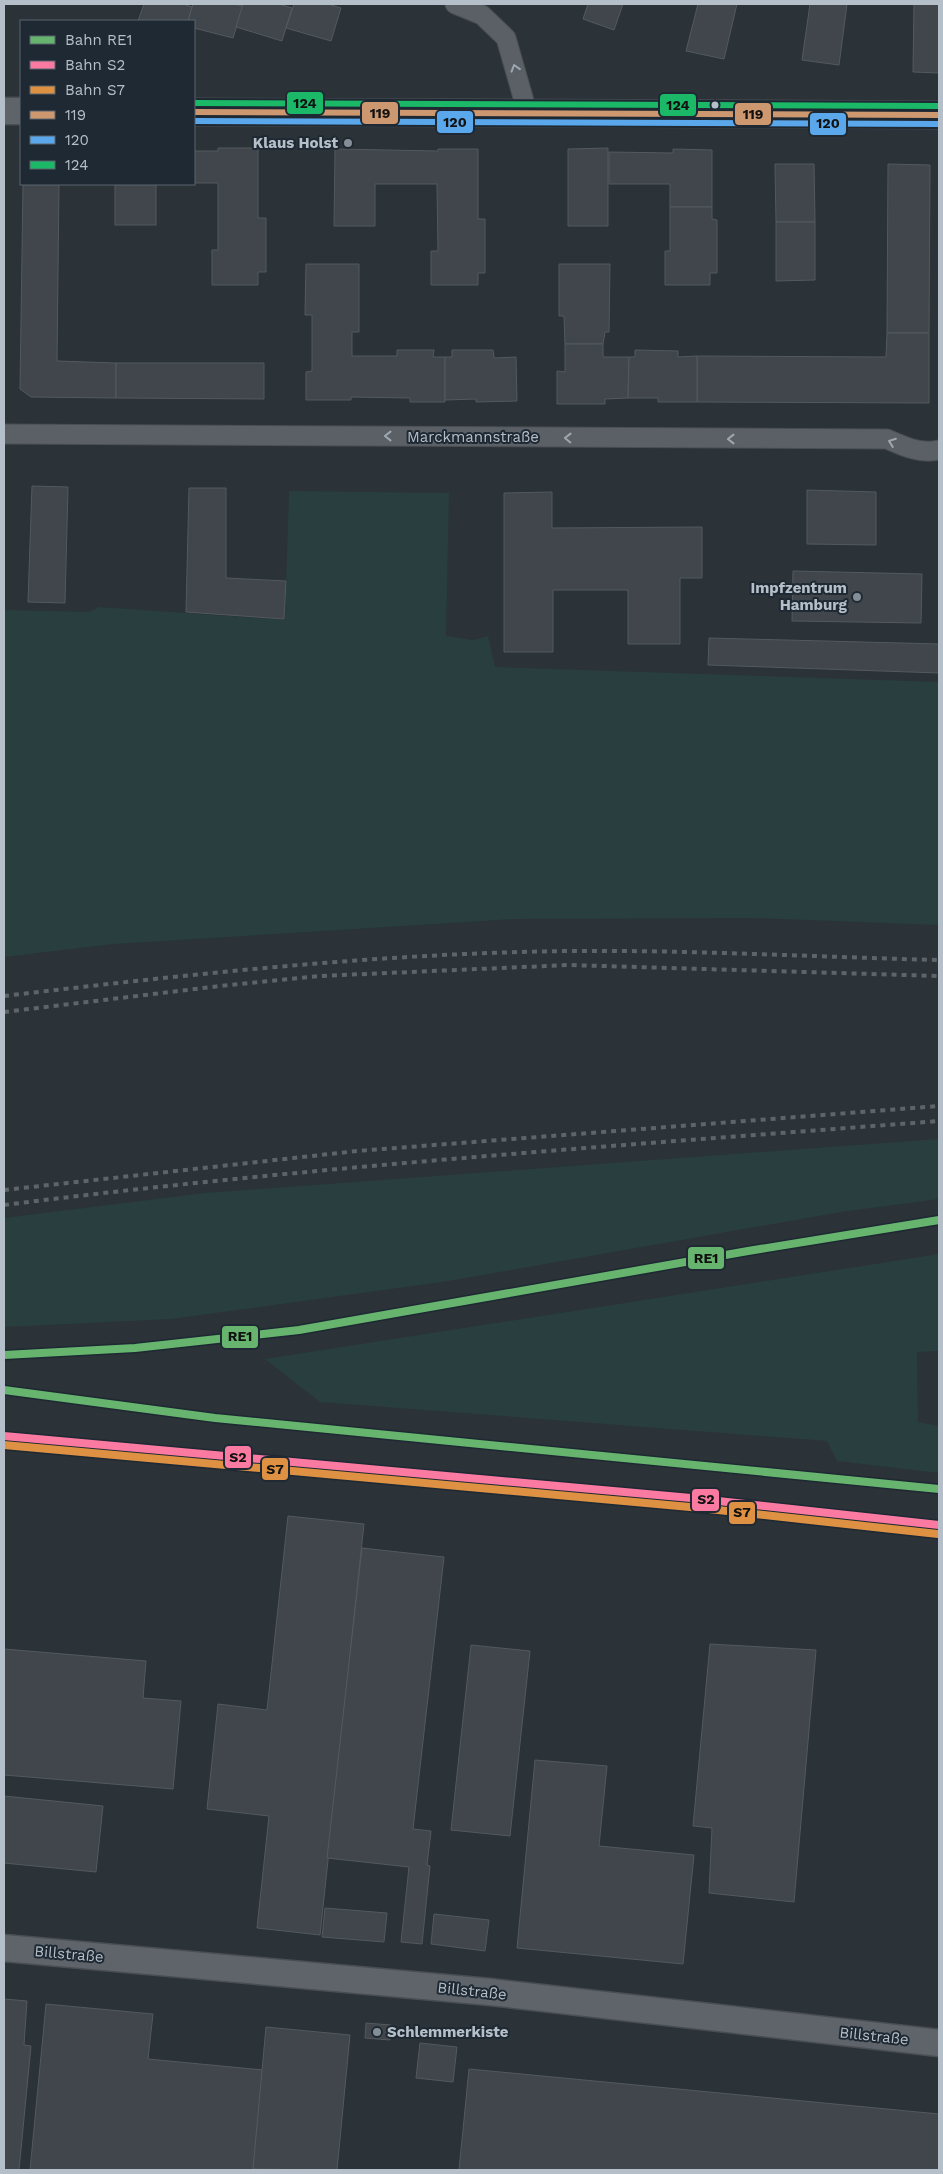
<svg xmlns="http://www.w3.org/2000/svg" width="943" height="2174" viewBox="0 0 943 2174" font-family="'Work Sans',sans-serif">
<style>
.green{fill:#283e3f}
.building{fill:#40464b;stroke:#535a5f}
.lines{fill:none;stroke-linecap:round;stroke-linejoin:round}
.street-casing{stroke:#494e53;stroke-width:21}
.secondary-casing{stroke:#494e53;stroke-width:29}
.street{stroke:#5b6066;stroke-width:19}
.secondary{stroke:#5f646b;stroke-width:26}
.rail{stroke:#5f646a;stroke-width:4;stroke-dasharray:5 5;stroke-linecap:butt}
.bus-1-casing{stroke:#1e2933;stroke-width:10}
.bus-2-casing{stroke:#1e2933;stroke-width:10}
.bus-3-casing{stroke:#1e2933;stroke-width:10}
.bus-1{stroke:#cd976f;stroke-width:6}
.bus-2{stroke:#5aa8eb;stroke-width:6}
.bus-3{stroke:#1ab867;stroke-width:6}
.rail-1-casing{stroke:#1e2933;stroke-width:11}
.rail-2-casing{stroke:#1e2933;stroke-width:11}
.rail-3-casing{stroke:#1e2933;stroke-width:11}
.rail-1{stroke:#66b46e;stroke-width:8}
.rail-2{stroke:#fb7aa1;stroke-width:8}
.rail-3{stroke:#de9142;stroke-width:8}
.oneway{stroke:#9ea7b0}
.bus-dot{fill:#b5bfc9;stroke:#1e2933;stroke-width:2}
.poi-dot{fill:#858e96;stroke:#1e2933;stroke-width:2}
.labels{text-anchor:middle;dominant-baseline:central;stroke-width:4;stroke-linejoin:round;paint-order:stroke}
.poi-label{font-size:15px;font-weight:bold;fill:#b5bfc9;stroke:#1e2933;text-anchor:end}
.street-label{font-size:15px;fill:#b5bfc9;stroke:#1e2933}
.line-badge{stroke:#1e2933;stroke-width:2}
.pale-badge-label{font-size:14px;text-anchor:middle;font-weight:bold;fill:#111}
</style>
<rect width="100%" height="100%" fill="#2b3238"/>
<g class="green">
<polygon points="289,491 449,493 446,636 473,640 488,636 495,667 939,682 939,925 753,918 516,919 113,944 4,957 4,610 90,612 99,607 285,620"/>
<polygon points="939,1139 939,1199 841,1212 449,1281 171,1319 4,1327 4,1218 205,1193"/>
<polygon points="939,1254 939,1351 917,1352 918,1422 939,1426 939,1473 837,1461 827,1441 320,1402 265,1359"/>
</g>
<g class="building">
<polygon points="144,4 183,4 192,7 188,21 138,21"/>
<polygon points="193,4 234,4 243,6 233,38 194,28 194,21 188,21"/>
<polygon points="243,4 279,4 292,8 282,41 236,27"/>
<polygon points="294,4 328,4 341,8 331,41 286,28"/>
<polygon points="588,4 623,4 614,30 583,19"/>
<polygon points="698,4 737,4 724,59 686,51"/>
<polygon points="810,4 847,4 839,65 802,60"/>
<polygon points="914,4 939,4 939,73 913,72"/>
<polygon points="218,148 258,148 258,218 266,218 266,272 258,272 258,285 212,285 212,250 218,250 218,183 194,183 194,151 218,151"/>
<polygon points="608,148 608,226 568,226 568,149"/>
<polygon points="335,149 438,151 438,149 478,149 478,219 485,219 485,273 478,273 478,285 431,285 431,251 438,251 437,184 375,184 375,226 334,226"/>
<polygon points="673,149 712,150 712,207 670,207 670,184 609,184 609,152 673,153"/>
<polygon points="775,164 814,164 815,222 776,222"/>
<polygon points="888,164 930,165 929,333 887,333"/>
<polygon points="23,184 59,184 57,361 116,363 116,398 31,397 20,389"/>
<rect x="115" y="184" width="41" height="41"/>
<polygon points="670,207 712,207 712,219 717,220 717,273 710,273 710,285 665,285 665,251 670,251"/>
<polygon points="776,222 815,222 815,280 776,281"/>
<polygon points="306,264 359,264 359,332 352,332 352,356 397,356 397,350 434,350 433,357 445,357 445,402 410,402 410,398 351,397 351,400 306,400 306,372 312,371 312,315 305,315"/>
<polygon points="559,264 610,264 609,332 605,332 603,344 565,344 564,316 559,316"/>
<polygon points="887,333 929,333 929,403 697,402 697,356 886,357"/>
<polygon points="565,344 603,344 603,357 629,357 628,398 605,399 605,404 557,404 557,371 565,372"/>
<polygon points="452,350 493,350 494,358 516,357 517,401 476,402 476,399 445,400 445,357 452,357"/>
<polygon points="635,350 678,351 678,357 697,356 697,402 658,402 658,398 628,398 629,357 635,357"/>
<polygon points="116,363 264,363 264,399 116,398"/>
<polygon points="32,486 68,487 65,603 28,602"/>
<polygon points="189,488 226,488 226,578 286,581 284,619 186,612"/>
<polygon points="807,490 876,492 876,545 807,544"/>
<polygon points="552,492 552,528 702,527 702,578 680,578 680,644 628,644 628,590 553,590 553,652 504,652 504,493"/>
<polygon points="793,571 922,574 921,623 792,621"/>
<polygon points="709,638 939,644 939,673 708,665"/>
<polygon points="288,1516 364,1524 320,1935 257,1928 269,1816 207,1809 218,1704 267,1710"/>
<polygon points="362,1548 444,1557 413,1829 431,1831 427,1865 430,1866 422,1944 401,1942 409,1867 327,1858"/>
<polygon points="710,1644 816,1650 794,1902 709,1893 712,1828 693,1826"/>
<polygon points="471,1645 530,1651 510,1836 451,1830"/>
<polygon points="4,1649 146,1661 143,1698 181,1701 173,1789 4,1775"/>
<polygon points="535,1760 607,1766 599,1846 694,1855 683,1964 517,1948"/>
<polygon points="4,1796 103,1806 96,1872 4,1863"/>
<polygon points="325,1908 387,1913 384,1942 322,1937"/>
<polygon points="434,1914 489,1920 485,1951 431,1944"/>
<polygon points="4,1999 27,2001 24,2045 31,2046 19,2170 4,2170"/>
<polygon points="46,2004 153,2014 148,2059 263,2070 253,2170 30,2170"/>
<polygon points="366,2023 391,2025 390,2040 365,2038"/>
<polygon points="266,2027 350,2035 337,2170 253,2169"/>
<polygon points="420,2043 457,2047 453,2082 416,2078"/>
<polygon points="469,2069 939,2114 939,2170 459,2170"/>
</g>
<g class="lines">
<defs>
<g id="street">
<polyline points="455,4 482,15 506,38 528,115"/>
<path d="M4,434L887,439C905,447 920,454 939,450"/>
</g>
<g id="secondary">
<polyline points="4,111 21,111"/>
<path d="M194,112C442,114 691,112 939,115"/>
<polyline points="4,1948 490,1992 939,2043"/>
</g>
</defs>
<use href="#street" class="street-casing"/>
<use href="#secondary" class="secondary-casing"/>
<use href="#street" class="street"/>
<use href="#secondary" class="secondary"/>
<g class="rail">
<path d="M4,996C192,974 382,953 572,951C694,950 817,957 939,960"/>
<polyline points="4,1012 220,986 320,976 569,965 939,976"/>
<polyline points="4,1190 357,1151 939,1106"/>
<path d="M4,1205C314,1166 627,1145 939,1121"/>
</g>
<defs>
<polyline id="bus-1" points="194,112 939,115"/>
<polyline id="bus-2" points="194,121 939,124"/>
<polyline id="bus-3" points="194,103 939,106"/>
</defs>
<use href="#bus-1" class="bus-1-casing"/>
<use href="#bus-2" class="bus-2-casing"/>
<use href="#bus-3" class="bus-3-casing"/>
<use href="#bus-1" class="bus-1"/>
<use href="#bus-2" class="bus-2"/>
<use href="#bus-3" class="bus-3"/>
<defs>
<g id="rail-1">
<polyline points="4,1355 135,1348 299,1330 748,1251 939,1220"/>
<polyline points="4,1390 215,1418 939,1489"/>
</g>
<polyline id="rail-2" points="4,1436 691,1498 939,1525"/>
<polyline id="rail-3" points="4,1445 690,1507 938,1534"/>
</defs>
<use href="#rail-1" class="rail-1-casing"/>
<use href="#rail-2" class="rail-2-casing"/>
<use href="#rail-3" class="rail-3-casing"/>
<use href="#rail-1" class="rail-1"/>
<use href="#rail-2" class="rail-2"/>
<use href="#rail-3" class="rail-3"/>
</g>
<defs><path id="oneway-chevron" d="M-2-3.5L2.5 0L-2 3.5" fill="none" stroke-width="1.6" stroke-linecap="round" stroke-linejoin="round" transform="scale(1.25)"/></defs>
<g class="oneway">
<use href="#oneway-chevron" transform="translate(515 68) rotate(-107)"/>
<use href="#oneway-chevron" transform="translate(388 436) rotate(-180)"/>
<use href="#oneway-chevron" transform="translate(568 438) rotate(-179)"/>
<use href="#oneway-chevron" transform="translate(731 439) rotate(-180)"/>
<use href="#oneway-chevron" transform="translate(892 442) rotate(-159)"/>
</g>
<circle class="bus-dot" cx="715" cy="105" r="4.5"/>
<g class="poi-dot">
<circle cx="348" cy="143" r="5"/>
<circle cx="857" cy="597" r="5"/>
<circle cx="377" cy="2032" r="5"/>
</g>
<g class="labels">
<g class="poi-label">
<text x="338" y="143">Klaus Holst</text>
<text x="847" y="588">Impfzentrum<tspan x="847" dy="17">Hamburg</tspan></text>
<text x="387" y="2032" text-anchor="start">Schlemmerkiste</text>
</g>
<g class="street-label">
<text x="473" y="437">Marckmannstraße</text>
<text transform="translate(69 1954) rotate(5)">Billstraße</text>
<text transform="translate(472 1991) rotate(6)">Billstraße</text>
<text transform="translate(874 2036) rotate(6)">Billstraße</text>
</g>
</g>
<g class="line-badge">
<rect x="286" y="91" width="38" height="24" rx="5" fill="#1ab867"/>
<rect x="659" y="93" width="38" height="24" rx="5" fill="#1ab867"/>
<rect x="361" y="101" width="38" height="24" rx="5" fill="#cd976f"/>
<rect x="734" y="102" width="38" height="24" rx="5" fill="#cd976f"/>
<rect x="436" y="110" width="38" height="24" rx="5" fill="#5aa8eb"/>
<rect x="809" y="112" width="38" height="24" rx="5" fill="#5aa8eb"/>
<rect x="687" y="1246" width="38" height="24" rx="5" fill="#66b46e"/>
<rect x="221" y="1325" width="38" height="24" rx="5" fill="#66b46e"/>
<rect x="224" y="1445" width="28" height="24" rx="5" fill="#fb7aa1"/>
<rect x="261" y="1457" width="28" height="24" rx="5" fill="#de9142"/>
<rect x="691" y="1488" width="29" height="24" rx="5" fill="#fb7aa1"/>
<rect x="728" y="1501" width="28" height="24" rx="5" fill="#de9142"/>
</g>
<g class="pale-badge-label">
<text x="305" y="108">124</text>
<text x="678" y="110">124</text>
<text x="380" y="118">119</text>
<text x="753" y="119">119</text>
<text x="455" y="127">120</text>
<text x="828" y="128">120</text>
<text x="706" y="1263">RE1</text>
<text x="240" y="1341">RE1</text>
<text x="238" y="1462">S2</text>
<text x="275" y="1474">S7</text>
<text x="706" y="1504">S2</text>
<text x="742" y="1517">S7</text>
</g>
<rect width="943" height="2174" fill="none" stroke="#b5bfc9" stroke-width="10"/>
<rect x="20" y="20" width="175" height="165" fill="#1e2933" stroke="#5a656f"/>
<rect x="30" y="36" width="25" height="8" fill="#66b46e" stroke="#5a656f"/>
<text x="65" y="45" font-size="15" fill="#b5bfc9">Bahn RE1</text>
<rect x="30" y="61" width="25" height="8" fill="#fb7aa1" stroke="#5a656f"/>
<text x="65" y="70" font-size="15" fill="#b5bfc9">Bahn S2</text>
<rect x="30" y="86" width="25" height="8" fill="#de9142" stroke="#5a656f"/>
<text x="65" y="95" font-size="15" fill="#b5bfc9">Bahn S7</text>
<rect x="30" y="111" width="25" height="8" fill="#cd976f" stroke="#5a656f"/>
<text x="65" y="120" font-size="15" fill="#b5bfc9">119</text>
<rect x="30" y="136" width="25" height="8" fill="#5aa8eb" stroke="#5a656f"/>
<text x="65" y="145" font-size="15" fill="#b5bfc9">120</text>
<rect x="30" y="161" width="25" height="8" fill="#1ab867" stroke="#5a656f"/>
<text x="65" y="170" font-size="15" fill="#b5bfc9">124</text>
</svg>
